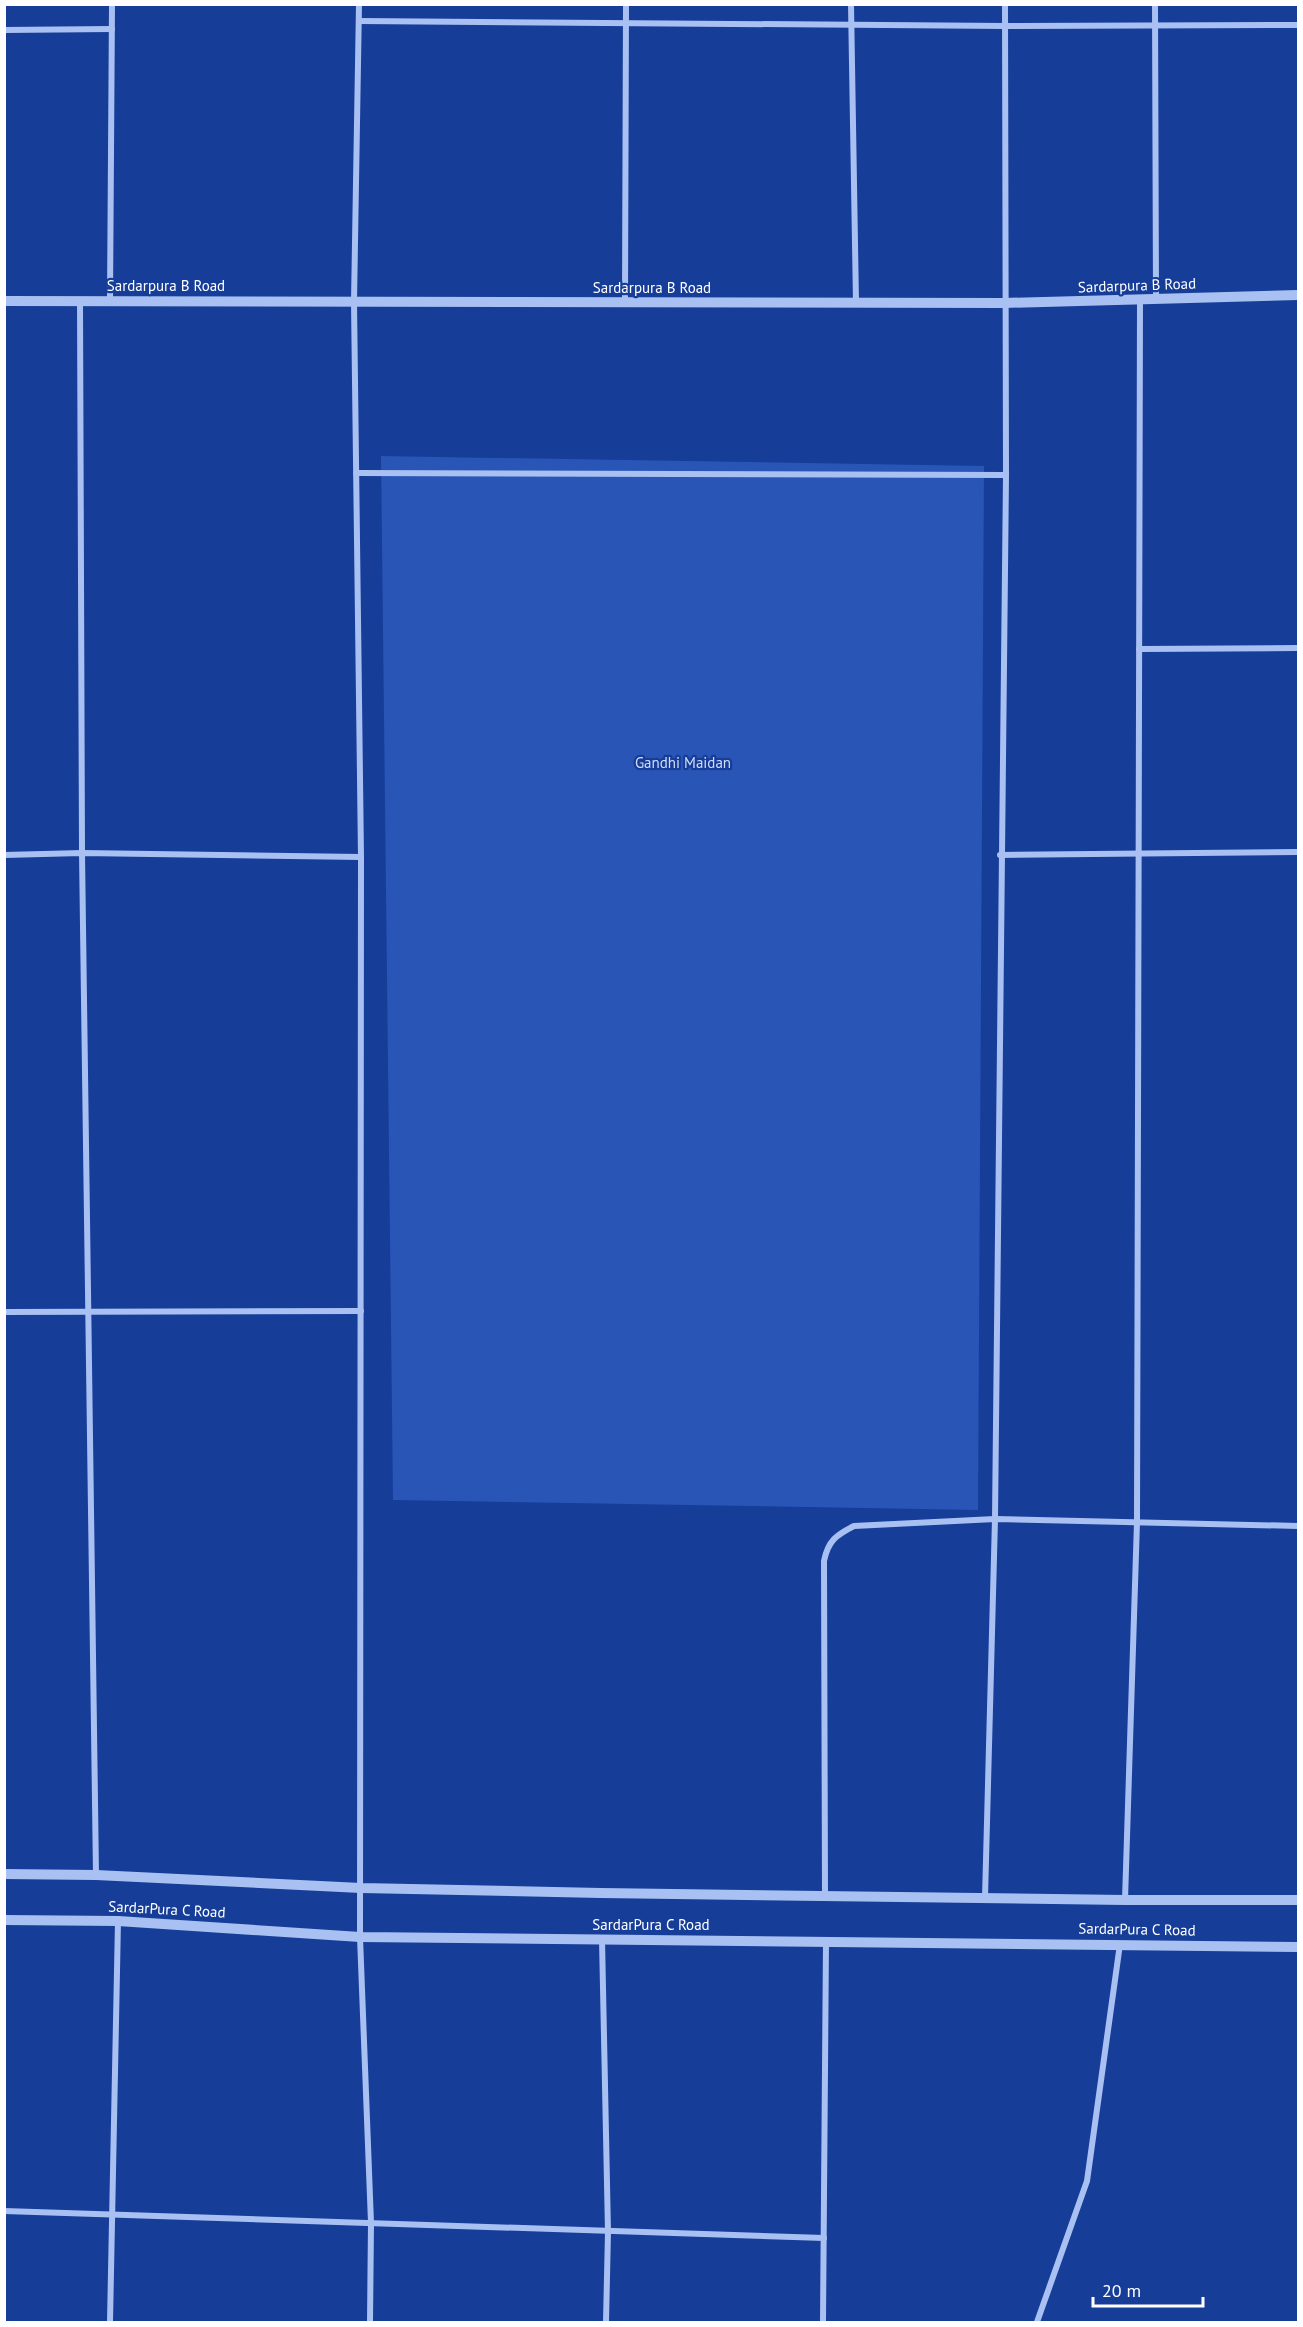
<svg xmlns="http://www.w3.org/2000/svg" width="1303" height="2327" viewBox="0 0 1303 2327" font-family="'PT Sans',sans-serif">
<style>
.green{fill:#2955b6}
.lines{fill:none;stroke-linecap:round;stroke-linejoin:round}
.minor{stroke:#a9c0f2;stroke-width:6}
.tertiary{stroke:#a9c0f2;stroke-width:10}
.labels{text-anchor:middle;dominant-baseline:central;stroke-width:4.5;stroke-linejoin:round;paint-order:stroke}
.street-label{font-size:15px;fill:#fff;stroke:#163d98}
.park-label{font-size:15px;fill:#d1defc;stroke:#163d98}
</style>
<rect width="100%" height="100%" fill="#163d98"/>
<polygon class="green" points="381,456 984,466 978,1510 393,1500"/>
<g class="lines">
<g class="minor">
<polyline points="359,4 354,302 361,857 360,1937 371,2223 370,2322"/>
<polyline points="851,4 856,303"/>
<polyline points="1155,4 1156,299"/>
<polyline points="359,21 1005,26 1298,25"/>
<polyline points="4,30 112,29"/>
<polyline points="110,300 112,4"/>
<polyline points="80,301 82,853 96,1875"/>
<polyline points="625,302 626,4"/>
<polyline points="356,473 1006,475"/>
<polyline points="1139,649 1298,648"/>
<polyline points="4,855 82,853 361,857"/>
<polyline points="1000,855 1298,852"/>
<polyline points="4,1312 361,1311"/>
<path d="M825,1895L824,1561C828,1541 836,1535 854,1526L995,1519L1298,1526"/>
<polyline points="985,1898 995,1519 1006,475 1005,4"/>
<polyline points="1125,1900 1137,1522 1140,300"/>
<polyline points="602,1939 608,2232 606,2322"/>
<polyline points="4,2211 824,2238"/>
<polyline points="110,2322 118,1921"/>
<polyline points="823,2322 826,1941"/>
<polyline points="1037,2322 1087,2181 1120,1944"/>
</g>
<g class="tertiary">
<polyline points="4,301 1004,303 1298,295"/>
<polyline points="4,1874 96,1875 361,1888 601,1893 1125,1900 1298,1900"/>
<polyline points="4,1920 118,1921 360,1937 1298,1947"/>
</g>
</g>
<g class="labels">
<g class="street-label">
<text x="166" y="285">Sardarpura B Road</text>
<text transform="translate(1137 285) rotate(-2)">Sardarpura B Road</text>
<text x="652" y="287">Sardarpura B Road</text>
<text transform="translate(167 1909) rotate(3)">SardarPura C Road</text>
<text x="651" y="1924">SardarPura C Road</text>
<text transform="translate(1137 1929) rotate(1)">SardarPura C Road</text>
</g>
<g class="park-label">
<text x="683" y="762">Gandhi Maidan</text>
</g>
</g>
<rect width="1303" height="2327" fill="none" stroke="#ffffff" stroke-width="12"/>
<path d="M1093 2297v9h110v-9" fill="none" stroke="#ffffff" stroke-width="3"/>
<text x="1102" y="2297" font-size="18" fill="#ffffff" stroke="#163d98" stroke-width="4.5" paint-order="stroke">20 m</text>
</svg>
